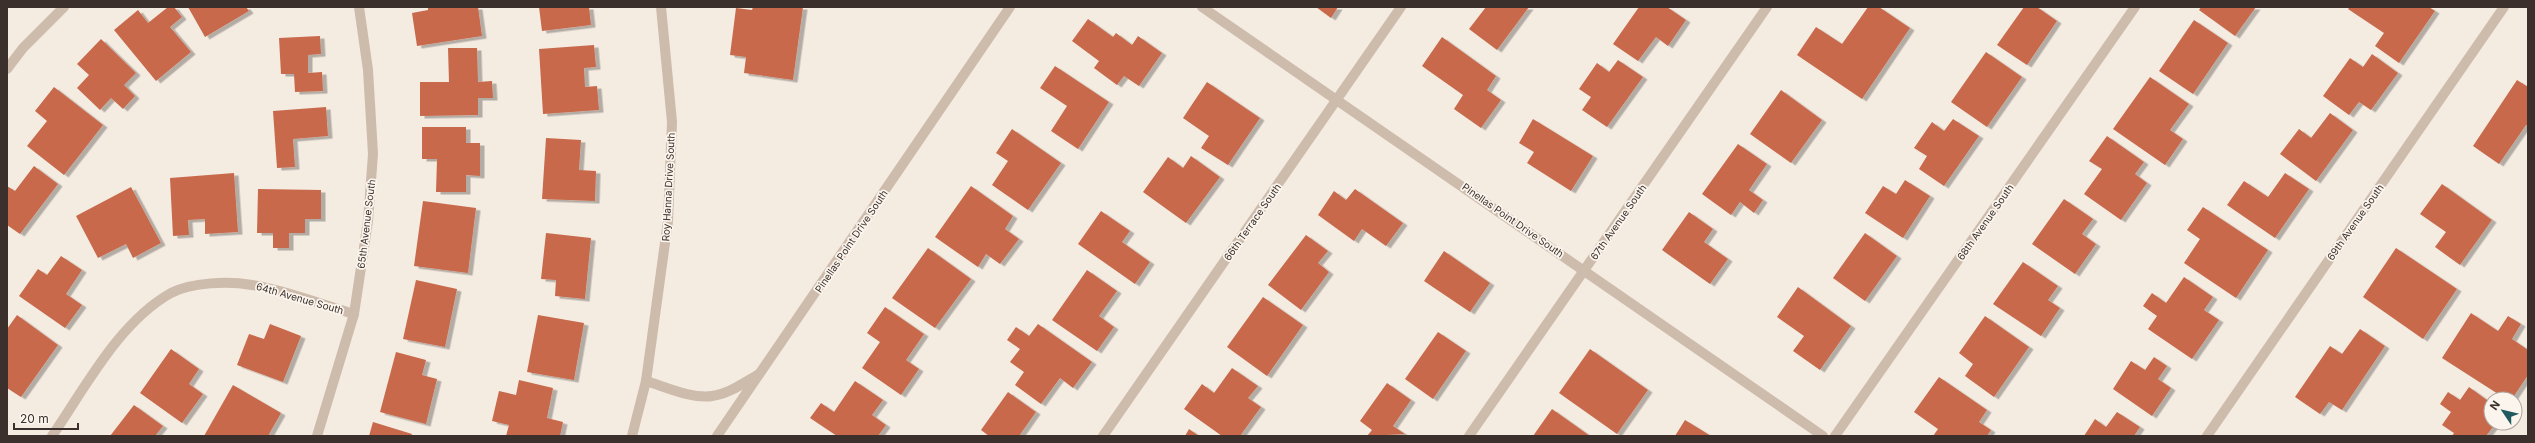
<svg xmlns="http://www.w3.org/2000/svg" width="2535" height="443" viewBox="0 0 2535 443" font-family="Inter,sans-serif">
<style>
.building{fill:#c8694b;filter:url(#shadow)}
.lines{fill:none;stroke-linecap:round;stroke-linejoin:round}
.minor{stroke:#cdbbac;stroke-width:10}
.labels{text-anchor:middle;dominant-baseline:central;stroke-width:3.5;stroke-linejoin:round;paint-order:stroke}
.street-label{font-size:10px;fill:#3b302b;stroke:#fbf5ee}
</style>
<defs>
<filter id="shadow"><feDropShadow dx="4.5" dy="2.5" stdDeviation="0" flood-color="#0004"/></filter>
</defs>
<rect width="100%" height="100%" fill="#f4ebe1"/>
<g class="building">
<polygon points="168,7 174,7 182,17 170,27 191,52 156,81 114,30 138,10 148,23"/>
<polygon points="188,7 246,7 249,11 205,37"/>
<polygon points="428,7 478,7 482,36 417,46 412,13 428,10"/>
<polygon points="539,7 589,7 591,25 542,31"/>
<polygon points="753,7 803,7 793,80 744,73 746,57 730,55 736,8 752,10"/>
<polygon points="1316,7 1338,7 1331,18"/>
<polygon points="1486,7 1529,7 1497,50 1469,29"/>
<polygon points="1639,7 1667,7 1686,20 1668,46 1656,37 1638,61 1613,44"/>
<polygon points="1868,7 1879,7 1910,28 1862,99 1797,55 1816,27 1842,44"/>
<polygon points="2024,7 2037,7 2057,21 2027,65 1997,45"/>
<polygon points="2201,7 2256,7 2235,36 2199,10"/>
<polygon points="2350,7 2429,7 2435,11 2399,63 2375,46 2384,33 2348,9"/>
<polygon points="1088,19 1113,37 1116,33 1132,45 1138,36 1162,53 1139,86 1124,76 1117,85 1094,68 1099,61 1072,41"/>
<polygon points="2194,20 2228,43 2193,94 2159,71"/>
<polygon points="320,36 321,54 308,55 308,73 322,72 323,91 295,92 294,74 281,74 279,38"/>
<polygon points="1442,37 1496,76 1487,90 1501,100 1481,128 1454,109 1463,95 1422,66"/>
<polygon points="101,39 136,73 124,85 135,96 123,109 111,98 100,110 77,88 89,75 77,64"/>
<polygon points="594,45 596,67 584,68 585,87 597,86 599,110 543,114 539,49"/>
<polygon points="448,48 477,48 478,82 492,81 493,98 478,98 478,115 420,116 420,82 449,82"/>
<polygon points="1986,52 2022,77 1987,127 1951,102"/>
<polygon points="2372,54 2398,73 2371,110 2359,102 2349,115 2323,96 2350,58 2363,67"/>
<polygon points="1618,60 1643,77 1607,127 1582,110 1591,97 1579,89 1597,63 1609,72"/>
<polygon points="1055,66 1109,102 1078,149 1051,131 1067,106 1040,88"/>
<polygon points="2150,77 2189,104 2170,130 2183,139 2165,165 2113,129"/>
<polygon points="2517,80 2528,87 2528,126 2526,125 2499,164 2473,146"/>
<polygon points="1207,82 1260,118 1228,165 1201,148 1209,136 1183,118"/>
<polygon points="54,87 103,125 64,175 27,146 47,121 35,111"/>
<polygon points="1781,90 1822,120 1791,163 1750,134"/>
<polygon points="326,107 328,136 293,139 295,167 277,168 273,111"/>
<polygon points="2330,113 2353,130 2316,181 2280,154 2299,129 2311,138"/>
<polygon points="1533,119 1593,156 1571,191 1527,163 1534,152 1519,143"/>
<polygon points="1953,119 1979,136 1944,186 1919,169 1927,156 1914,148 1932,122 1944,131"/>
<polygon points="422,127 466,127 466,143 480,143 480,176 466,175 466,192 436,192 437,159 422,159"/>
<polygon points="1012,129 1061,163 1028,210 992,185 1008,161 996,153"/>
<polygon points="2107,136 2144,162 2135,174 2147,183 2121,220 2084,194 2102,169 2089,161"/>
<polygon points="546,138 581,140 579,170 596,171 595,201 542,199"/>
<polygon points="1738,144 1767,164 1749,190 1763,200 1754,213 1740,202 1731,215 1702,194"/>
<polygon points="1191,156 1220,177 1186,223 1143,192 1168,157 1183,168"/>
<polygon points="34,166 58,184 20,234 7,225 7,186 15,191"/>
<polygon points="234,173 238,232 205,234 205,219 188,220 189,235 173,236 170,178"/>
<polygon points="2285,173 2309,189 2275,238 2227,205 2244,181 2268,197"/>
<polygon points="1905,180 1930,196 1903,238 1865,213 1883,186 1896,194"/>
<polygon points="2442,184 2492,220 2460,265 2435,247 2446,232 2420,214"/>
<polygon points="971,186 1013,216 1005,229 1019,239 1000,264 986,254 978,267 935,237"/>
<polygon points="131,187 161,243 133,258 126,244 98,258 76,216"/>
<polygon points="258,189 321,190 321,219 305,219 305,233 289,233 289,248 273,248 273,233 257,233"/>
<polygon points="1355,189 1403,223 1386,246 1362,229 1354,241 1318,215 1334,191 1346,200"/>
<polygon points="2064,199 2093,219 2082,234 2096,244 2075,274 2032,244"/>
<polygon points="423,201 476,208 468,273 414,266"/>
<polygon points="2203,207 2268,250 2236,298 2184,263 2200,239 2187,230"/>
<polygon points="1101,211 1130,231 1122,242 1150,262 1135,284 1078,244"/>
<polygon points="1689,212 1713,229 1704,242 1728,259 1710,284 1662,250"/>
<polygon points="546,233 591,238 585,299 555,296 556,280 541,279"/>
<polygon points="1865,233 1897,256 1865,301 1833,278"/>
<polygon points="1306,235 1328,251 1318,263 1329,272 1301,310 1268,285"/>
<polygon points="928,248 971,279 935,328 892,298"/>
<polygon points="2396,248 2457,289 2423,339 2363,297"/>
<polygon points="1444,251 1490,283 1470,312 1424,281"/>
<polygon points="61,256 82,270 66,294 82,305 65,328 19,296 38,269 47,275"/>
<polygon points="2023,262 2058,286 2048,300 2060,308 2041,336 1993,304"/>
<polygon points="1087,270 1117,291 1099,316 1114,327 1097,351 1052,320"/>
<polygon points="2184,277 2213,297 2204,310 2219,320 2192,359 2148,329 2157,316 2143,306 2152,293 2166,303"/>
<polygon points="416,280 457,289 445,347 403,339"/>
<polygon points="1798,287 1851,326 1820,370 1793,351 1804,336 1777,317"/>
<polygon points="1263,297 1303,325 1267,376 1227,347"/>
<polygon points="885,307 924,334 906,360 919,369 901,395 862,368 880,342 867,333"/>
<polygon points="2471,313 2498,331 2508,316 2521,324 2512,339 2528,350 2528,375 2512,399 2506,399 2442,358"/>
<polygon points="17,315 58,345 21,397 7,388 7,329"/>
<polygon points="538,315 584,323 574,380 527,372"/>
<polygon points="1985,316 2029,347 1994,397 1965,376 1973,364 1959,353"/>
<polygon points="270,324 301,336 283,382 237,365 249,334 264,339"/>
<polygon points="1038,324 1092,362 1073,388 1060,378 1041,404 1015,385 1024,372 1010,362 1020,349 1007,340 1016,327 1029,336"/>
<polygon points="2360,329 2385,346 2342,410 2329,402 2320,414 2295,397 2330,346 2342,354"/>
<polygon points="1438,332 1466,351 1433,399 1405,379"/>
<polygon points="171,349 199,369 189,384 203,394 182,423 140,393"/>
<polygon points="1590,349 1648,390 1617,434 1559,393"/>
<polygon points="396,352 426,360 422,375 437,379 426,424 380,412"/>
<polygon points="2154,357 2167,366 2158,379 2171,388 2152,416 2113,389 2131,361 2145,370"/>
<polygon points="1232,368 1258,386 1248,398 1261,407 1240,436 1222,436 1184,409 1202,384 1214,393"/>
<polygon points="1939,377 1987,410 1979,422 1991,430 1987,436 1933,436 1938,429 1914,412"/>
<polygon points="519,380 553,388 547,418 563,422 560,436 506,436 509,425 492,421 499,391 516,395"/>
<polygon points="855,381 883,400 872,415 886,425 878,436 837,436 810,418 821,403 834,412"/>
<polygon points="1387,383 1411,400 1393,426 1405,434 1367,436 1372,430 1360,421"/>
<polygon points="233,385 281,413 268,436 204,436"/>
<polygon points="2469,387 2491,403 2491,423 2496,423 2486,436 2452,436 2454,433 2442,425 2451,412 2440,404 2448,392 2460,400"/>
<polygon points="1008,392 1036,412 1019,436 989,436 981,430"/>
<polygon points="134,405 163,426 155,436 110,436"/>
<polygon points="1552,409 1590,436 1533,436"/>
<polygon points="2117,412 2140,427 2134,436 2084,436 2095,419 2106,427"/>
<polygon points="1685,420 1711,436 1675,436"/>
<polygon points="373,422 412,434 411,436 369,436"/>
<polygon points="1189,429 1199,436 1185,436"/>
</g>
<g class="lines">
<g class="minor">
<polyline points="1202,7 1823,436"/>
<polyline points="7,69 23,48 64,7"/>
<path d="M646,381C666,387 692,399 712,396C729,394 745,382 759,374"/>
<path d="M52,436C85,388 119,322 171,293C192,282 229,281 252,285C282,289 323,305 354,314"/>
<polyline points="317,436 354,314 368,221 373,154 368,70 359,7"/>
<polyline points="632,436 646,381 668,221 672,122 661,7"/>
<polyline points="717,436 1010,7"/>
<polyline points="1103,436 1401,7"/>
<polyline points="1469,436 1767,7"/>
<polyline points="1835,436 2135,7"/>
<polyline points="2207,436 2504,7"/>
</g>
</g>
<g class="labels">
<g class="street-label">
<text transform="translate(668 187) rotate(-87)">Roy Hanna Drive South</text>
<text transform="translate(1513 220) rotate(35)">Pinellas Point Drive South</text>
<text transform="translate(1252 222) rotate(-55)">66th Terrace South</text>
<text transform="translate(1618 222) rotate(-55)">67th Avenue South</text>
<text transform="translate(1985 222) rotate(-55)">68th Avenue South</text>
<text transform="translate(2355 222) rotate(-55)">69th Avenue South</text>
<text transform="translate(366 224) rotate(-83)">65th Avenue South</text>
<text transform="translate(851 241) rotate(-56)">Pinellas Point Drive South</text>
<text transform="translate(300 298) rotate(16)">64th Avenue South</text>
</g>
</g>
<rect width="2535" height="443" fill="none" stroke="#3b302b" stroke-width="16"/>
<g transform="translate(2503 411) rotate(305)"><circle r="19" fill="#fbf5ee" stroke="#aea6a0"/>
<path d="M0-3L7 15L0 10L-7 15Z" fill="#1f5a5e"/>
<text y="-6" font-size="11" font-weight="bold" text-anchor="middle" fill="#3b302b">N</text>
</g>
<path d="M14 423v6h64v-6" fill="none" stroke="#3b302b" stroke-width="2"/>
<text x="20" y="423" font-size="12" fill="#3b302b" stroke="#fbf5ee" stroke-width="3" paint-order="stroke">20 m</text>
</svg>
